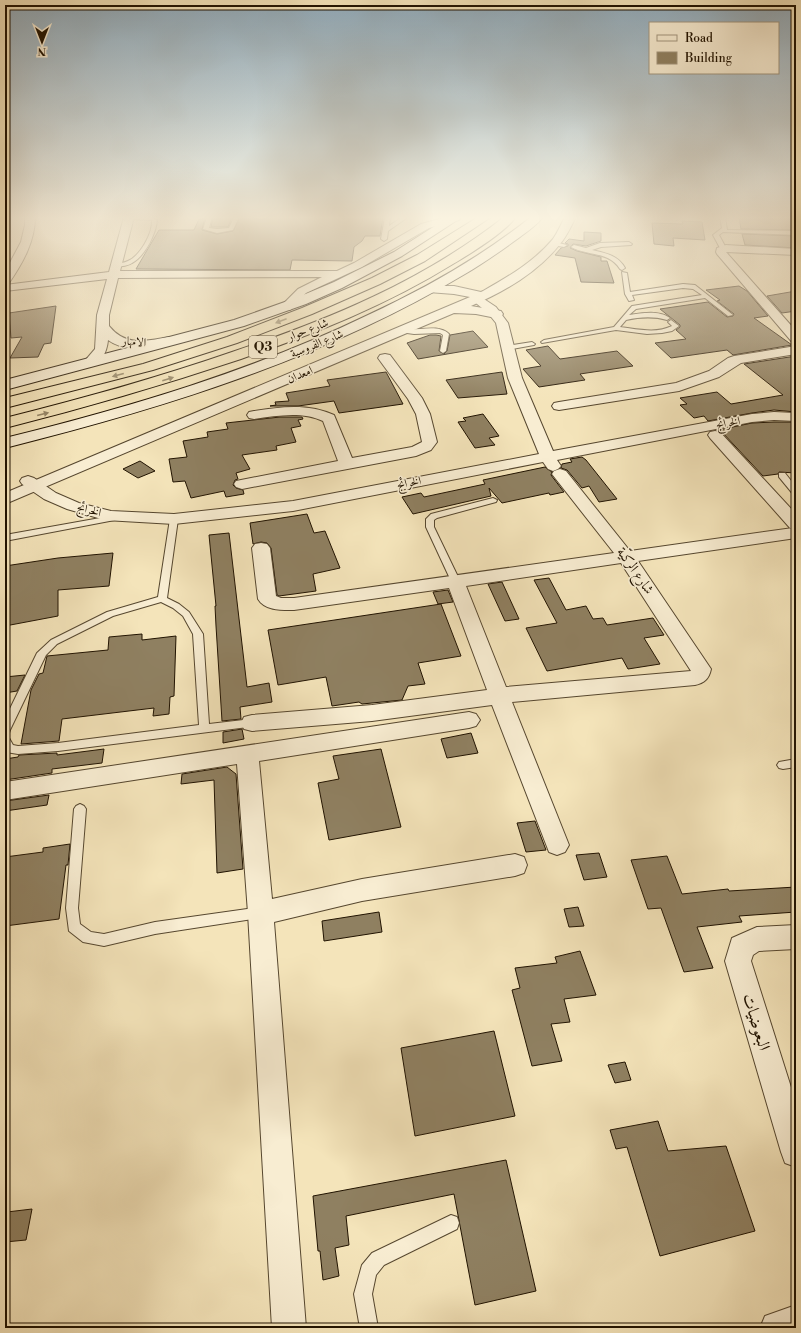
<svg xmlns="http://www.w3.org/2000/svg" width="801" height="1333" viewBox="0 0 801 1333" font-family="'Libre Bodoni',Amiri,serif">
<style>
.building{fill:#8f8061;stroke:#211301}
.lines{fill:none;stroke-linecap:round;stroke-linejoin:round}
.service-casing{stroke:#56472f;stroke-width:2}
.minor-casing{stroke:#56472f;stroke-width:2}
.tertiary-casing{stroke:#56472f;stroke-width:2}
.secondary-casing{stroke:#211301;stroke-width:2}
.trunk-casing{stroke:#211301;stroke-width:2}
.service{fill:#f8edd2;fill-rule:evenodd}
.minor{fill:#f8edd2;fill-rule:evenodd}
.tertiary{fill:#f8edd2;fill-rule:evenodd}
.secondary{fill:#f8edd2;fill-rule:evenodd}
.trunk{fill:#f4e4ba;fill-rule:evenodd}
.oneway{fill:#958667}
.labels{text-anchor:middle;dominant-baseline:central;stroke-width:3;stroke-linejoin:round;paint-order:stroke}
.far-street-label{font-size:12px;fill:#211301;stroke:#f8edd2}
.shield{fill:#f8edd2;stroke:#625440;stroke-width:1}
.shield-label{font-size:13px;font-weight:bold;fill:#211301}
.street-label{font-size:14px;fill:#211301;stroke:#f8edd2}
.near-street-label{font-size:17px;fill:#211301;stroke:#f8edd2}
</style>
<rect width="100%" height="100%" fill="#f4e4ba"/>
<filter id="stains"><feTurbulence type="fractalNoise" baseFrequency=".005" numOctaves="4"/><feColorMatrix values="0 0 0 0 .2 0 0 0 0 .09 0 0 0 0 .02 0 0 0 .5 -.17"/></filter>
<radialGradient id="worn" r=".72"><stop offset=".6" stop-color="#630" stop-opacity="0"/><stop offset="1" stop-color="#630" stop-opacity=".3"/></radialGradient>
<g class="building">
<polygon points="200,217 205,217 202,230 217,234 233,231 240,217 383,217 380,236 365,236 362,241 354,247 352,261 292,260 290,270 136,269 159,230 194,230"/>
<polygon points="213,217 232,217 228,227 211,227"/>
<polygon points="739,217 796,217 796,230 741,229"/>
<polygon points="682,221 702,222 705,240 673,238 674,246 654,244 652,223 683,224"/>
<polygon points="584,232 601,233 601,241 586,246 573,244 570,248 577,251 601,257 601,261 607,261 614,283 581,282 575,258 555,255 561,248 568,246 568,244 565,243 569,239 584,241"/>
<polygon points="742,234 796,236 796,248 745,245"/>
<polygon points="739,286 747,291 768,316 754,318 792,345 733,355 727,350 671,358 655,343 686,339 676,330 680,327 680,325 660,309 708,302 727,317 733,316 734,314 717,301 720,300 706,290"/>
<polygon points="796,291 796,311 782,313 767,296"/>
<polygon points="56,306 51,343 44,344 38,357 10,358 22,337 11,338 9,313"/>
<polygon points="473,331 488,347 418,359 407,343 430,335 436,335 441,336 439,351 444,354 447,351 450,335"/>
<polygon points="548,346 560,359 617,351 633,366 580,374 585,380 539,387 523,369 541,366 526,350"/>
<polygon points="796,356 796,412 774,410 752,413 708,421 704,416 694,418 680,405 687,404 680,398 717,392 731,404 783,395 744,364"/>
<polygon points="386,372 403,404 339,413 334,401 298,406 270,406 276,405 275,402 289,401 286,393 330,386 327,380"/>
<polygon points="502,372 507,394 458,398 446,380"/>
<polygon points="483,414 499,436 489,438 495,445 475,448 458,422 466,421 463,418"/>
<polygon points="280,417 302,417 303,419 298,420 301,426 291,428 296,442 276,446 277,450 242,455 250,469 236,473 238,479 235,480 233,485 236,488 243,490 244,494 226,497 224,491 191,498 185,481 173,482 169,459 187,457 183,441 208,437 207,432 228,429 226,423"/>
<polygon points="774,422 796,422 796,473 779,472 778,474 763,476 721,431 718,430 752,423"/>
<polygon points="582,457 586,460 617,499 599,502 589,486 582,488 567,470 561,468 562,464 572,462 570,459"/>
<polygon points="140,461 155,471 138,478 123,469"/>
<polygon points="545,467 552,472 551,475 564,492 550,495 549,493 502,503 489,488 491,496 413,514 402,497 421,493 424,497 485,484 483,480"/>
<polygon points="307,514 314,533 325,531 340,568 313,574 316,591 279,596 277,595 271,548 267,543 261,542 253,544 250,523"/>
<polygon points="229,533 247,687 269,683 272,702 240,707 241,719 222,721 216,626 215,606 216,606 209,535"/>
<polygon points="113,553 109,586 58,590 58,616 5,626 5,566 58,558"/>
<polygon points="549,578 566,610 586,606 593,619 603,618 607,625 653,618 664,635 644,638 660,664 628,669 622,658 547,671 526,628 557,623 534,580"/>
<polygon points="502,582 519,619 505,621 488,584"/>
<polygon points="448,590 453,602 438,604 433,592"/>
<polygon points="441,604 461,656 418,663 425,684 408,686 402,700 362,704 359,702 332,706 326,677 278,685 268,630"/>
<polygon points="142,634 142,640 176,636 174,696 170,697 169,714 153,716 154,708 62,719 59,741 21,744 31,690 39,674 43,673 47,656 108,650 109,637"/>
<polygon points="25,675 17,691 5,693 5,677"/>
<polygon points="242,729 244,739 223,743 223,732"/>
<polygon points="471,733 478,753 447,758 441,739"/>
<polygon points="104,749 102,763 52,769 52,773 5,780 5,759 18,757 19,755 57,753 57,755"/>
<polygon points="381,749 401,827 329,840 318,783 339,779 333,756"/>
<polygon points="227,767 236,774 243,869 217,873 214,780 181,784 182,774"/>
<polygon points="49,795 47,805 5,811 5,801"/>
<polygon points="535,821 546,850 526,852 517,823"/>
<polygon points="70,844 68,865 66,865 59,919 5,926 5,857 43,852 43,848"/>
<polygon points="599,853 607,877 584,880 576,855"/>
<polygon points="667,856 682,894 728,889 729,891 796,887 796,912 739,916 742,922 697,927 713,968 684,972 661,908 648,909 631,860"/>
<polygon points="578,907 584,926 569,927 564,909"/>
<polygon points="379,912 382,932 324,941 322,921"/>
<polygon points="580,951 596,995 564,999 570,1022 551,1024 562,1061 532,1066 512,990 520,988 515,968 557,963 555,957"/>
<polygon points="494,1031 515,1116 415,1136 401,1048"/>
<polygon points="625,1062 631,1080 615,1083 608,1065"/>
<polygon points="658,1121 668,1151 726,1146 755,1231 660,1256 627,1147 616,1149 610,1130"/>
<polygon points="506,1160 536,1291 475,1305 454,1194 346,1216 349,1245 335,1248 339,1276 323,1280 320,1251 318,1251 313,1196"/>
<polygon points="32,1209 26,1240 5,1242 5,1223 7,1212"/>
</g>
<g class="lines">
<defs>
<g id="service">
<path d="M127,217L153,218L157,220C156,234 145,256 132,263C128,266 122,266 117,267L115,266V264C119,263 124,263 128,261C140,256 153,233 152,220L129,219Z"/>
<polygon points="207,217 212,217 209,228 217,229 229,228 234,217 239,217 233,230 217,233 203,229"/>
<polygon points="385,217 390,217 389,226 402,217 408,217 388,231 387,239 384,241 381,239"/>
<polygon points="720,217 725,217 727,230 796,231 796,235 723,232 719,235 726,248 723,250 720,248 713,235 722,228"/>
<polygon points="554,242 567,245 564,247 552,245 551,244"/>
<path d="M629,242L632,244L631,245L601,247L592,250C605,253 618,255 625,268L622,270L620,269C609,251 587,256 571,247L574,245L586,248L600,243Z"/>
<path d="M622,272L627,273L630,292L683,284L695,285L733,315L728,316L705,298L636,309L629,315C642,313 659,310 670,318L667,320C653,316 640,317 626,320L620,327C637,329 656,334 672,326L668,322L671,320L679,326L672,331L662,333L647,334L616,330L542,343L541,342L544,340L614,327L632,306L702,295L693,289L683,288L632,295L634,300L629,301L625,294Z"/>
<path d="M402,329C417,332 437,323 449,334L446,351L443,353L440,351L443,335L440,333L414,334L400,332V330Z"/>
<polygon points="532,342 535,344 534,345 506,350 503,348 506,346"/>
<polygon points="779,473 785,473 796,487 796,494 793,494 779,477"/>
<polygon points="493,498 497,500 496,502 437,518 434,520 434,527 460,581 458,583 452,583 426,527 426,519 431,514"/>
<polygon points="117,515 120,515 121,517 120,519 5,541 5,535"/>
<polygon points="174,516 178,519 167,598 179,604 189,612 203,634 209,724 252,719 256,720 257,723 256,726 58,751 18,754 6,752 5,737 9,738 13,745 18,746 58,743 199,725 193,634 183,616 173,608 161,602 113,616 57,644 46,655 10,730 9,733 5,734 5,719 37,653 51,640 107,612 158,597 170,519"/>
<polygon points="796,759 796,767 783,769 779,768 777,765 779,762"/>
<polygon points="80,804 84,806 86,809 78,908 80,924 91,932 104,934 155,922 261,907 266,909 267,913 266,917 155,934 104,946 83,942 69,931 66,908 74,809 76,806"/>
<polygon points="451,1215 457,1217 459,1223 457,1229 384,1265 376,1275 372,1294 378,1328 360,1328 354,1294 362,1265 372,1253"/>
</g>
<g id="minor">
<path d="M25,217H35C35,242 22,264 9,283L5,284V272L21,242L25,225Z"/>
<path d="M124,217H134L120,271H337L354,263L421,224L447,217L461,218L459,220L429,228L362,267L306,293L290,310H282L280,307L298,289L322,277L118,278L109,315V326C126,347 145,341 169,337L173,338L175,341L173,344L169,345C148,348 126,353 108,340C107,352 100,369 85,366L83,363L95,349L97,315L107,279L5,291V285L109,272Z"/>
<polygon points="726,245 796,249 796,255 726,252 796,331 796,343 792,342 717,254 716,252 717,248"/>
<polygon points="477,295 481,297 496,307 508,323 522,378 553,451 752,414 774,412 796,413 796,421 774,420 752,422 557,460 561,466 558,469 553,471 548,469 543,462 293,511 174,524 105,520 67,509 44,499 22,484 20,481 22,478 28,476 34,478 56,493 79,503 111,511 174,514 293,501 539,454 508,378 496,323 488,313 471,299 473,297"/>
<polygon points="796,346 796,354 741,363 719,377 679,391 559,410 554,409 552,406 554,403 559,402 676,383 709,371 728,358 734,356"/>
<path d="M385,354L390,355L422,398L430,414L437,442L431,450L416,456L242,489L236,487L234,484L236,481L338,461L323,421C301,411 277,416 254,419L249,418L247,415L249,412L254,411C282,407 307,403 334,415L352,458L412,447L422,442L416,414L408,399L378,358L380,355Z"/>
<path d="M715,431L720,432L796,514V538L638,561L711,669C709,679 704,683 695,685L512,702L569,845L565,852L557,855L549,852L492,705L372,721L252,731L244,729L241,723L244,717L252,715L372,705L487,690L449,588L294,610C282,610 265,611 258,599L252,548L255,544L261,543L267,544L270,548L276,596L281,598H294L614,553L552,474L554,471L560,469L566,471L630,551L793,528H790L710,438L708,435L710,432ZM621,563L691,671L506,687L466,586Z"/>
<polygon points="469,712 476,714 480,720 476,726 469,728 259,761 272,899 362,879 515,854 524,857 527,865 524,873 515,876 362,901 274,922 306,1328 272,1328 248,913 237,764 5,800 5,782"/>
<polygon points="796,925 796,949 759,951 753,955 751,961 796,1103 796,1167 785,1163 781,1152 725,961 732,938 757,927"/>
<polygon points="796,1305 796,1328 760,1328 765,1316"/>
</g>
<path id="tertiary" d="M565,217H576C571,226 567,236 560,244C538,272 504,292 471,306L501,311L503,314L501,317L496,318L476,314L454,313L5,504V493L470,297L454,294L428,292L426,289L428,286H454L481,292L483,291C508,277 535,261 553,239C558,232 561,224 565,217Z"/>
<g id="secondary">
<polygon points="449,217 462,217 402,256 342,288 306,304 244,326 5,390 5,380 234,320 296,298 334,282 394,252"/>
<path d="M531,217H543C537,225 528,231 520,237C502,250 484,263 465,274C323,359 164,408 5,448V438C130,407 252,371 368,315C426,288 481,257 531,217Z"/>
</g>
<g id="trunk">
<polygon points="478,217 491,217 425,261 380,284 312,314 237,343 153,370 5,408 5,398 143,364 227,337 302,308 372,278 417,255"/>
<path d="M504,217H516C505,232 470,254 453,264C387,305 314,334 241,359C163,385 84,408 5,428V418C81,399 157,378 232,352C328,320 423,281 504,217Z"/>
</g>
</defs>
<use href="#service" class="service-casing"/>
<use href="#minor" class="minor-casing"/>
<use href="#tertiary" class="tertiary-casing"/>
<use href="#secondary" class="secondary-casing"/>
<use href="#trunk" class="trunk-casing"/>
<use href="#service" class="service"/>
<use href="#minor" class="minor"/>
<use href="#tertiary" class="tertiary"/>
<use href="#secondary" class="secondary"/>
<use href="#trunk" class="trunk"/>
</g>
<defs><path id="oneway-solid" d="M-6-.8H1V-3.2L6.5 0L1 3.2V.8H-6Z"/></defs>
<g class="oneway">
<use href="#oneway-solid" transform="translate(281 321) rotate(159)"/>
<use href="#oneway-solid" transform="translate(118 375) rotate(165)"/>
<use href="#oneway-solid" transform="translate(168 379) rotate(-18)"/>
<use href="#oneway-solid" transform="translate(43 414) rotate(-14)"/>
</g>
<linearGradient id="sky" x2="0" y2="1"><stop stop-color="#90abbc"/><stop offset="0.54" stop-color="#faf3e0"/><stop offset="1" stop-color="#faf3e0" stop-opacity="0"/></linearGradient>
<rect width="801" height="404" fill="url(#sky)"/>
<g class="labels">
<g class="far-street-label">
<text transform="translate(308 330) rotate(-21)">شارع حوار</text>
<text transform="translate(134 342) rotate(5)">الامهار</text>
<text transform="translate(317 344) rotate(-22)">شارع الفروسية</text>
<text transform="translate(300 375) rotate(-23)">امعدان</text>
<text transform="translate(728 423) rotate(-10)">الخرائج</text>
<text transform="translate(409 483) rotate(-11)">الخرائج</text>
<text transform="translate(89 510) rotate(15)">الخرائج</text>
</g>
<rect class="shield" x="249" y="336" width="28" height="22" rx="3"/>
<g class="shield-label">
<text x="263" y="347">Q3</text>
</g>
<g class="street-label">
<text transform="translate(635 571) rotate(55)">شارع الركيّة</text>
</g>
<g class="near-street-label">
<text transform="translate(756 1022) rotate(73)">البعوضيات</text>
</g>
</g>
<rect width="801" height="1333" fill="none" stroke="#f4e4ba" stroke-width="20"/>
<rect x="6" y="6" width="789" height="1321" fill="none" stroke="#211301" stroke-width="2"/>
<rect x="10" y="10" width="781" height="1313" fill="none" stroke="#211301"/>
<rect x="649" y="22" width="130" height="52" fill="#f8edd2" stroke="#a2967e"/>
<rect x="657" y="35" width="20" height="6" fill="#f8edd2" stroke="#a2967e"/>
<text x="685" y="42" font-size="12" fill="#211301">Road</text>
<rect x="657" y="52" width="20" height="12" fill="#8f8061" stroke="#a2967e"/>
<text x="685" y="62" font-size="12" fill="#211301">Building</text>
<g transform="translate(42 42) rotate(180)" stroke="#f8edd2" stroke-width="3" paint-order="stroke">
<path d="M0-3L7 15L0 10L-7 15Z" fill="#211301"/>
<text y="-6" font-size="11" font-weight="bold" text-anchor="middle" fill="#211301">N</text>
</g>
<rect width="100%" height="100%" filter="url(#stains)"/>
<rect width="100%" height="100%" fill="url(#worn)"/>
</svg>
